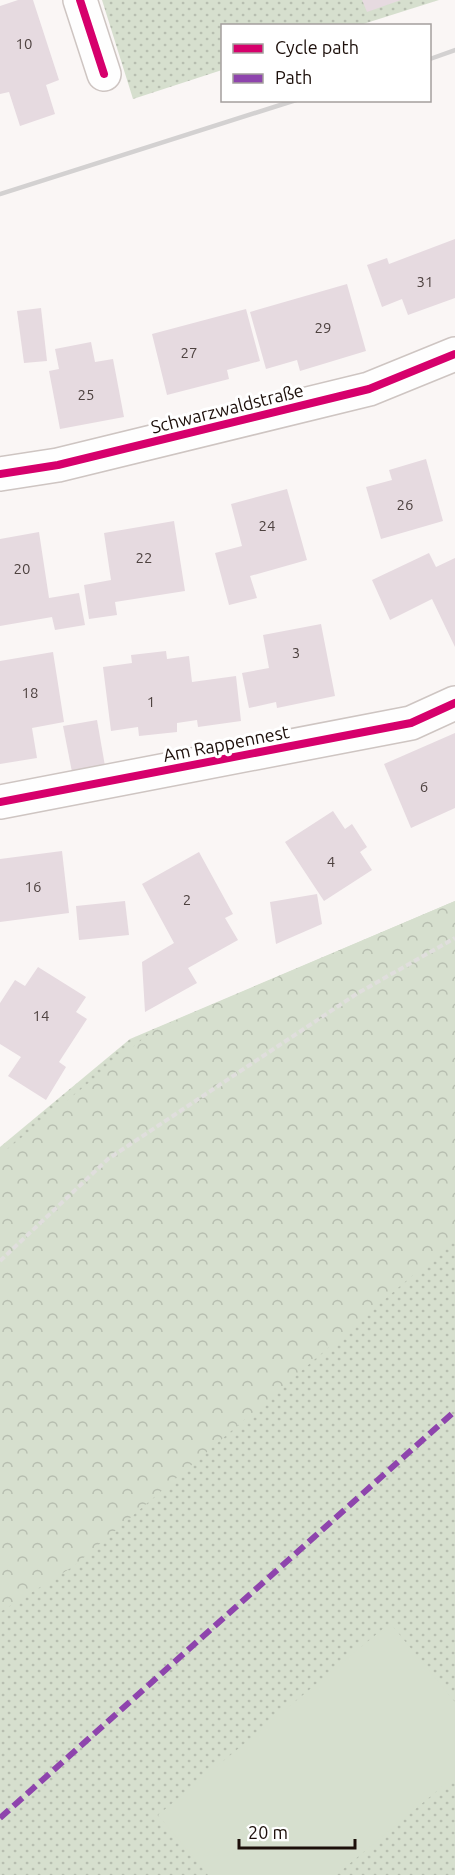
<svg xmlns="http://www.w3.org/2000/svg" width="455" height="1875" viewBox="0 0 455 1875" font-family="Ubuntu,sans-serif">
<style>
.grass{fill:url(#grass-dots)}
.park{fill:url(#park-crowns)}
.pitch{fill:#d6dfce}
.building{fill:#e6dae0}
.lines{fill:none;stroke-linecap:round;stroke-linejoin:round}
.minor-casing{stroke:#cec5c2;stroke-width:36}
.path{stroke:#e0dedd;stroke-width:4;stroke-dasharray:6 3;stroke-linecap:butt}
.minor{stroke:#fefefe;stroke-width:33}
.rail{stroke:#d3d1d1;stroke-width:4.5}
.quiet{stroke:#8e44ad;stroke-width:6;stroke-dasharray:12 6;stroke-linecap:butt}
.cycleway-casing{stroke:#fff;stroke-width:11}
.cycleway{stroke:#d6006c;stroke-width:8}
.labels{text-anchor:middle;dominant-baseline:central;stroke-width:6;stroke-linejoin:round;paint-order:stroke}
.number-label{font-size:15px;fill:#4e4240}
.street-label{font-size:18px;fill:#1c0f0a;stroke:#fff}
</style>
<defs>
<pattern id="grass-dots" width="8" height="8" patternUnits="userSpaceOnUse" patternTransform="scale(1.5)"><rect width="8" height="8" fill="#d6dfce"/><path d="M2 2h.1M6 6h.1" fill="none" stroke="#b7beb0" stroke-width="1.8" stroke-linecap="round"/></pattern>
<pattern id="park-crowns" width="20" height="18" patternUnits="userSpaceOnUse" patternTransform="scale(1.5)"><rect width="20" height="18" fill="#d6dfce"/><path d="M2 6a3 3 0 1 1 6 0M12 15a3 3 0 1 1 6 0" fill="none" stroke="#b7beb0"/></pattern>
</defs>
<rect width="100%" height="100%" fill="#faf6f5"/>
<g class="grass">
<polygon points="102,0 439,0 360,25 222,26 222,70 133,99"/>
<polygon points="455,901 455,1875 0,1875 0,1147 130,1039"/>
</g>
<polygon class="park" points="455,901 455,1239 74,1566 0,1612 0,1155 155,1029"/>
<polygon class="pitch" points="390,1623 455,1702 455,1776 336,1875 208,1875 158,1815"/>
<g class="building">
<polygon points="18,0 33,0 59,80 46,85 55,114 20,126 9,92 0,94 0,6"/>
<polygon points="362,0 401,0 367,12"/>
<polygon points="455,239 455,298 408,315 402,299 382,307 367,265 387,258 389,264"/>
<polygon points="347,284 366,351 300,371 297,360 266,369 250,312"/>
<polygon points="41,308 47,361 24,363 17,311"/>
<polygon points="246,309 260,361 227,370 229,379 167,395 152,334"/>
<polygon points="91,342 95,362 113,359 124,417 60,429 49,371 59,369 55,349"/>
<polygon points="426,459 443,521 381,539 366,487 392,480 389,470"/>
<polygon points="287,489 307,560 250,576 257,598 229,605 215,553 242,546 231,504"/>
<polygon points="174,521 185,591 115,602 117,615 89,619 84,585 111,580 104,533"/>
<polygon points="39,532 49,598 79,593 85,625 55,630 52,617 0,626 0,539"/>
<polygon points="429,553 436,567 455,558 455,647 432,599 390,620 372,580"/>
<polygon points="321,624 335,696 277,708 276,702 249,708 242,673 269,668 263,635"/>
<polygon points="166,651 167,659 189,656 192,682 236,676 241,721 198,727 197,720 177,723 177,732 139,736 138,727 111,731 103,667 132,663 131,655"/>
<polygon points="53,652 64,722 32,728 37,758 0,764 0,661"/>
<polygon points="97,720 105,766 72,772 63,726"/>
<polygon points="455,733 455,808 411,828 384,764"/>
<polygon points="333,811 345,829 352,824 367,847 360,852 372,870 324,901 285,842"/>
<polygon points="62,851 69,913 0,922 0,859"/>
<polygon points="199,852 233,914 225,918 238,940 188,968 197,983 145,1012 142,962 174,943 142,884"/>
<polygon points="317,894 322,924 276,944 270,902"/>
<polygon points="125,901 129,935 79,940 76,906"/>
<polygon points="38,967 86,997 76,1012 87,1019 59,1062 66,1067 46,1100 8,1076 21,1057 0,1044 0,1003 15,980 25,986"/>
</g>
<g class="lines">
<defs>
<g id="minor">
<polyline points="80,0 104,74"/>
<polyline points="0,474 58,465 369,389 455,354"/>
<polyline points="0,802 411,723 455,703"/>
</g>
</defs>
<use href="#minor" class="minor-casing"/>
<polyline class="path" points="0,1261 108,1159 358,993 455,938"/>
<use href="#minor" class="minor"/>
<g class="rail">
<polyline points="430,59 455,50"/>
<polyline points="0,194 296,100"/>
</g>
<polyline class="quiet" points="0,1818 455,1411"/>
<defs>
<g id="cycleway">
<polyline points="80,0 104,74"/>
<polyline points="0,474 58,465 369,389 455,354"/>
<polyline points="0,802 411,723 455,703"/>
</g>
</defs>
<use href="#cycleway" class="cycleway-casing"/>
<use href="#cycleway" class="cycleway"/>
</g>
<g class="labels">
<g class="number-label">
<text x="24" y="43">10</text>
<text x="425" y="281">31</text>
<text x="323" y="327">29</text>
<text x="189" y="352">27</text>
<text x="86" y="394">25</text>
<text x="405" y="504">26</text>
<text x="267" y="525">24</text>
<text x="144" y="557">22</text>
<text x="22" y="568">20</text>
<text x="296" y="652">3</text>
<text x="30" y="692">18</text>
<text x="151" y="701">1</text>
<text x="424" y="786">6</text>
<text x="331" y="861">4</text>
<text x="33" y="886">16</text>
<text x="187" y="899">2</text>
<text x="41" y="1015">14</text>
</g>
<g class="street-label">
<text transform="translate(227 408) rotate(-14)">Schwarzwaldstraße</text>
<text transform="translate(226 743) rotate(-11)">Am Rappennest</text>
</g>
</g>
<rect x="221" y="24" width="210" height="78" fill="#ffffff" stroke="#a49f9d" stroke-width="1.5"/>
<rect x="233" y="44" width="30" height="9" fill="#d6006c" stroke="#a49f9d" stroke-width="1.5"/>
<text x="275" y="54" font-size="18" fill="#1c0f0a">Cycle path</text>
<rect x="233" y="74" width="30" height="9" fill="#8e44ad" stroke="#a49f9d" stroke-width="1.5"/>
<text x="275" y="84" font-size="18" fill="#1c0f0a">Path</text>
<path d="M239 1839v9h116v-9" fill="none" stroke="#1c0f0a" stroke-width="3"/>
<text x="248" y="1839" font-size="18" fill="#1c0f0a" stroke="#ffffff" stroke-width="4.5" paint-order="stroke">20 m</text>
</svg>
